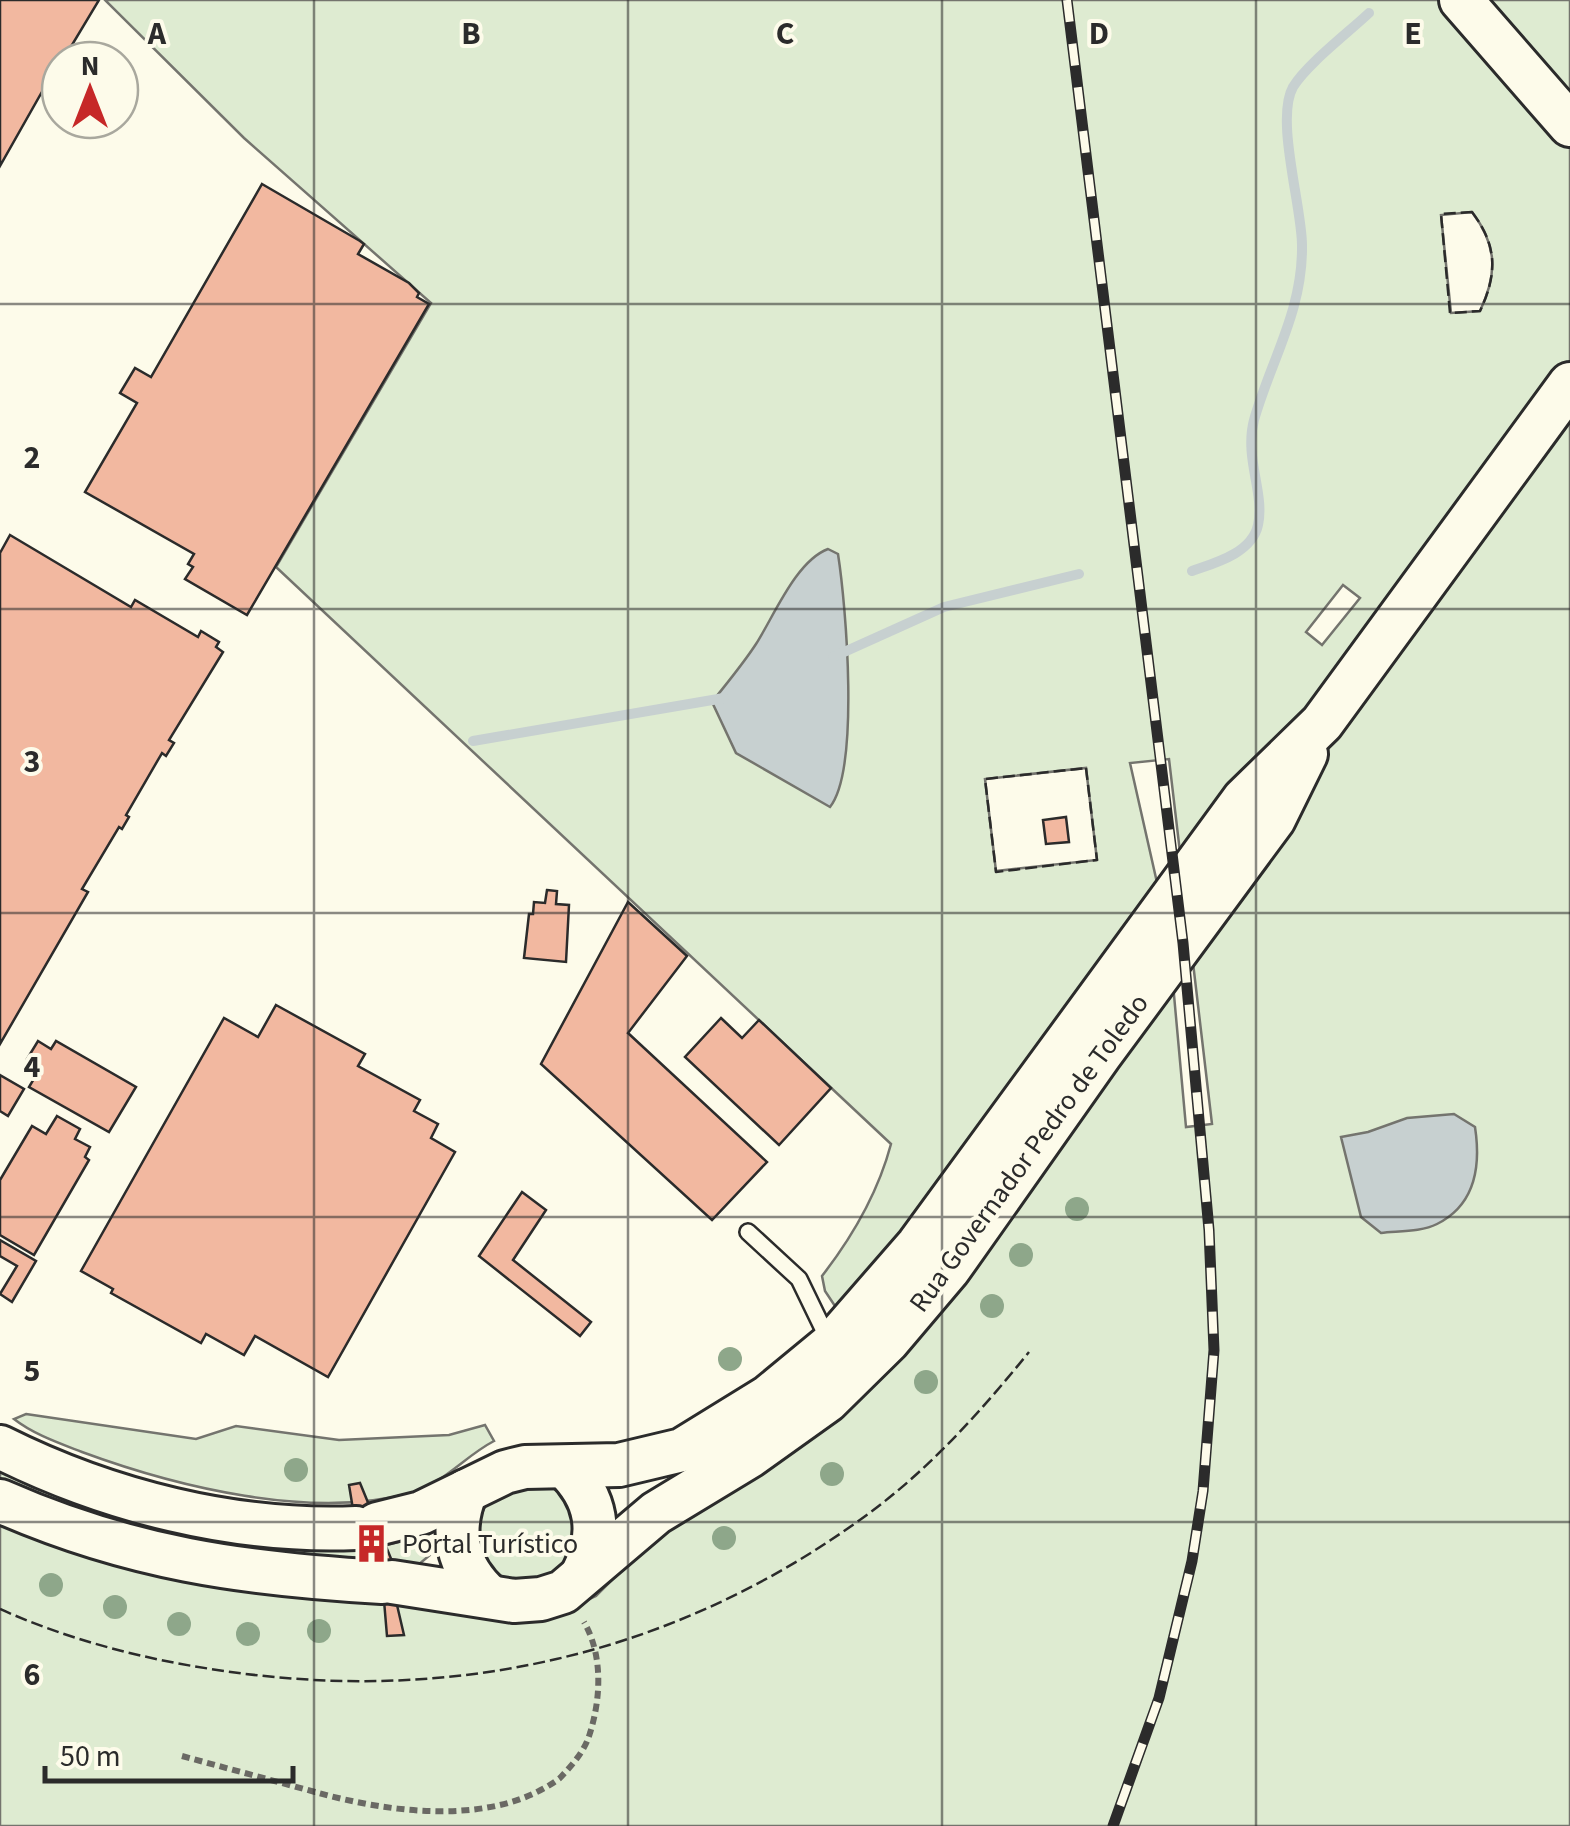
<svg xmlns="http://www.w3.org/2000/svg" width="1570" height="1826" viewBox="0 0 1570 1826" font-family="'Source Sans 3',sans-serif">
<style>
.green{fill:#deebd1;stroke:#74746e;stroke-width:2.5;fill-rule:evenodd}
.water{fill:#c7d0d0;stroke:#74746e;stroke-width:2.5}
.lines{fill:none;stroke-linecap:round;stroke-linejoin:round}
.stream{stroke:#c7d0d0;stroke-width:10}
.building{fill:#f2b8a0;stroke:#2b2b2b;stroke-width:2.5}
.service-casing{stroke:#2b2b2b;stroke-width:20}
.secondary-casing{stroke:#2b2b2b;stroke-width:48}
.path{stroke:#6a6964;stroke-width:6;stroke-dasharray:8 5;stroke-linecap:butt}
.service{stroke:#fdfbea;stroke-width:15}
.secondary{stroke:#fdfbea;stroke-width:42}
.rail-casing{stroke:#2b2b2b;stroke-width:11}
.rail{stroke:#fdfbea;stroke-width:8;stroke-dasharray:22;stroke-linecap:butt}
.fence{stroke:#2b2b2b;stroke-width:2.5;stroke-dasharray:12 5;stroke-linecap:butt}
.tree{fill:#8ea78a}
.grid{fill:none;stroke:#2b2b2b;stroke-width:2.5;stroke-opacity:0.55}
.labels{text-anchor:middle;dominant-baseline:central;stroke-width:8;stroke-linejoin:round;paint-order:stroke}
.street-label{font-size:28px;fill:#2b2b2b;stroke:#fdfbea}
.poi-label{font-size:28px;fill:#2b2b2b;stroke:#fdfbea;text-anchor:start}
.grid-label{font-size:32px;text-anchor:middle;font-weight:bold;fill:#2b2b2b;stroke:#fdfbea;stroke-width:8;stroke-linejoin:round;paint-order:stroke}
</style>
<rect width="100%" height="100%" fill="#fdfbea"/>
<g class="green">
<path d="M105,0H1570V1826H0V1514L570,1608L596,1596L664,1528L1173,984L1186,1127L1212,1124L1169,759L1130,763L1158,887L850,1308L835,1306L825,1291L822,1276C853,1236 878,1193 891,1144L276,567L431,303L244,138ZM1472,212C1497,245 1498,273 1480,311L1451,313L1441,215ZM1343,585L1360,598L1322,645L1306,632ZM1086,768L1097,860L996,871L985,779Z"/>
<path d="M26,1414L196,1439L236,1426L339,1440L449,1435L485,1425L494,1441C465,1456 443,1484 411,1493C311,1520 177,1487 82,1452C59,1443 33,1434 14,1419Z"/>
<polygon points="0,1469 355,1546 390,1544 423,1536 428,1540 430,1555 418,1565 309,1560 146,1533 48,1501 0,1479"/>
<path d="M501,1486L562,1487L585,1537L553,1580C541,1581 524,1585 513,1582C465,1567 470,1514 501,1486Z"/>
</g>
<g class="water">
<path d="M828,549L838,554C846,605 860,769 830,807L736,753L712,702C727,683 743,664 756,644C774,616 796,561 828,549Z"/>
<path d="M1454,1114L1475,1127C1481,1166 1475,1205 1437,1224C1422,1232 1398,1231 1381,1233L1361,1217L1341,1137L1368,1132L1407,1118Z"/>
</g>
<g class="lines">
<g class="stream">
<path d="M1192,571C1215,563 1252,553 1258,525C1265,493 1244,458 1254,420C1271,360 1303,311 1302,245C1302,207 1275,119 1293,87C1307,64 1349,32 1369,13"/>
<polyline points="833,657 944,607 1079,574"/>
<polyline points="473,741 724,698"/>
</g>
</g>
<g class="building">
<polygon points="0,0 99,0 63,60 60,60 0,166"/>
<polygon points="262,184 360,241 364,244 358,254 409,283 419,293 417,297 429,304 247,615 185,579 193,567 188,564 194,554 85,492 137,403 120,393 135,368 151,377"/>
<polygon points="10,535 131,607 135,600 198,637 201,631 219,642 216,647 223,652 169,740 174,743 166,756 162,753 126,815 129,817 122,829 119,827 82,889 88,892 0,1044 0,553"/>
<polygon points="1066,817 1069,842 1046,844 1043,820"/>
<polygon points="547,890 557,891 556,904 569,905 566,962 524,958 529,914 533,914 534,902 545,903"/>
<polygon points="628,902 687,956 628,1033 767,1162 712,1220 541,1064"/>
<polygon points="276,1005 365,1054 358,1066 420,1100 414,1111 438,1124 431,1138 455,1152 328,1377 255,1336 244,1355 206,1334 201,1343 111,1293 113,1289 81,1271 224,1018 258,1037"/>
<polygon points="721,1018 742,1038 759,1020 831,1088 779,1145 685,1057"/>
<polygon points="38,1041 51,1049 56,1041 136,1087 109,1132 29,1087 41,1067 27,1059"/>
<polygon points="0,1075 24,1089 8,1116 0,1111"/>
<polygon points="57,1116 80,1129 75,1139 90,1147 85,1157 89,1160 34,1255 0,1235 0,1180 32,1126 46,1134"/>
<polygon points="522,1192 546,1210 513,1260 591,1322 580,1336 479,1256"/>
<polygon points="0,1240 36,1261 12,1302 0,1294 17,1266 0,1256"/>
<polygon points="360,1483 392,1561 387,1562 404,1635 387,1636 381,1565 363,1570 349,1485"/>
</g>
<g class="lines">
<defs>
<polyline id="service" points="748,1232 799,1279 829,1341"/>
<g id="secondary">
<polyline points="1461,0 1570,125"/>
<path d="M0,1447C108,1501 234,1533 356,1528"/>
<path d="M565,1467C597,1498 603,1533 583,1573"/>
<path d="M466,1491C450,1531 456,1566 489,1596"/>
<path d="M0,1501C129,1558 243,1574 382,1582"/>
<polyline points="377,1524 421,1513 505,1472 525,1467 619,1465 682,1450 768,1397 831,1345 918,1245 1244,799 1322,723 1570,384"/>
<polyline points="392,1582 514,1601 541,1599 563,1592 656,1513 750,1456 827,1401 888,1341 949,1269 1100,1055 1274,819 1306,754"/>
</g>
</defs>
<use href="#service" class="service-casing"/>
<use href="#secondary" class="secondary-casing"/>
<path class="path" d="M182,1756C226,1768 271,1780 315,1792C394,1814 496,1826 560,1778C572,1765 585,1751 590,1733C601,1698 603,1655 584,1622"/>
<use href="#service" class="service"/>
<use href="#secondary" class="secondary"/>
<defs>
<polyline id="rail" points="1067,0 1183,943 1209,1230 1214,1350 1203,1491 1192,1561 1159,1698 1113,1826"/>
</defs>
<use href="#rail" class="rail-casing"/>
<use href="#rail" class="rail"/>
<g class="fence">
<path d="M1472,212C1497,245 1498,273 1480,311L1450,313L1441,214Z"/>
<polygon points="1086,768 1097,860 996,872 985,779"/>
<path d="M0,1609C67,1639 139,1658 211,1669C443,1706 665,1659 857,1522C924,1475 978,1415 1029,1352"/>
</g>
</g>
<g class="tree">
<circle cx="1077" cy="1209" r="12"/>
<circle cx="1021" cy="1255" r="12"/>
<circle cx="992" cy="1306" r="12"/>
<circle cx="730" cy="1359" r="12"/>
<circle cx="926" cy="1382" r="12"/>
<circle cx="296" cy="1470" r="12"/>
<circle cx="832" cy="1474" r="12"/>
<circle cx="724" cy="1538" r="12"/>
<circle cx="51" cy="1585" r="12"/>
<circle cx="115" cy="1607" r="12"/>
<circle cx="179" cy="1624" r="12"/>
<circle cx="319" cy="1631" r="12"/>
<circle cx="248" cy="1634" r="12"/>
</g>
<path class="grid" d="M314,0V1826M628,0V1826M942,0V1826M1256,0V1826M0,304H1570M0,609H1570M0,913H1570M0,1217H1570M0,1522H1570"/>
<defs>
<symbol id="building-bare" viewBox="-9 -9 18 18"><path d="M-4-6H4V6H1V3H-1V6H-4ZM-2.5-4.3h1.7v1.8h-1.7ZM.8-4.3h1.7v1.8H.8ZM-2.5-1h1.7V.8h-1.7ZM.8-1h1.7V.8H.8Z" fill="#c62828" stroke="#fdfbea" stroke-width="2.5" paint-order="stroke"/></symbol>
</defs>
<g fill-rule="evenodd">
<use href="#building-bare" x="344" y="1516" width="55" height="55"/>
</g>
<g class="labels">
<g class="street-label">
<text transform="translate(1029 1153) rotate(-54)">Rua Governador Pedro de Toledo</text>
</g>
<g class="poi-label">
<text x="402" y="1544">Portal Turístico</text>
</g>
</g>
<g class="grid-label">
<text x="157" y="44">A</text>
<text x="471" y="44">B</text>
<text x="785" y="44">C</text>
<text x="1099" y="44">D</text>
<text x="1413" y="44">E</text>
<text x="32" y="468">2</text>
<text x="32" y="772">3</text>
<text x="32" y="1077">4</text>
<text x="32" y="1381">5</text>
<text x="32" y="1685">6</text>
</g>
<g transform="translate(90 90)"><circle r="48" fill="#fdfbea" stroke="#a9a89e" stroke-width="2.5"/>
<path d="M0-8L18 38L0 25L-18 38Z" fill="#c62828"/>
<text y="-15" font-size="28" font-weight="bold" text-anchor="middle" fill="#2b2b2b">N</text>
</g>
<path d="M45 1766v15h248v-15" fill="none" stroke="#2b2b2b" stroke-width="5"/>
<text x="60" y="1766" font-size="30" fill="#2b2b2b" stroke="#fdfbea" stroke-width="8" paint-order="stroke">50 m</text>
</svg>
